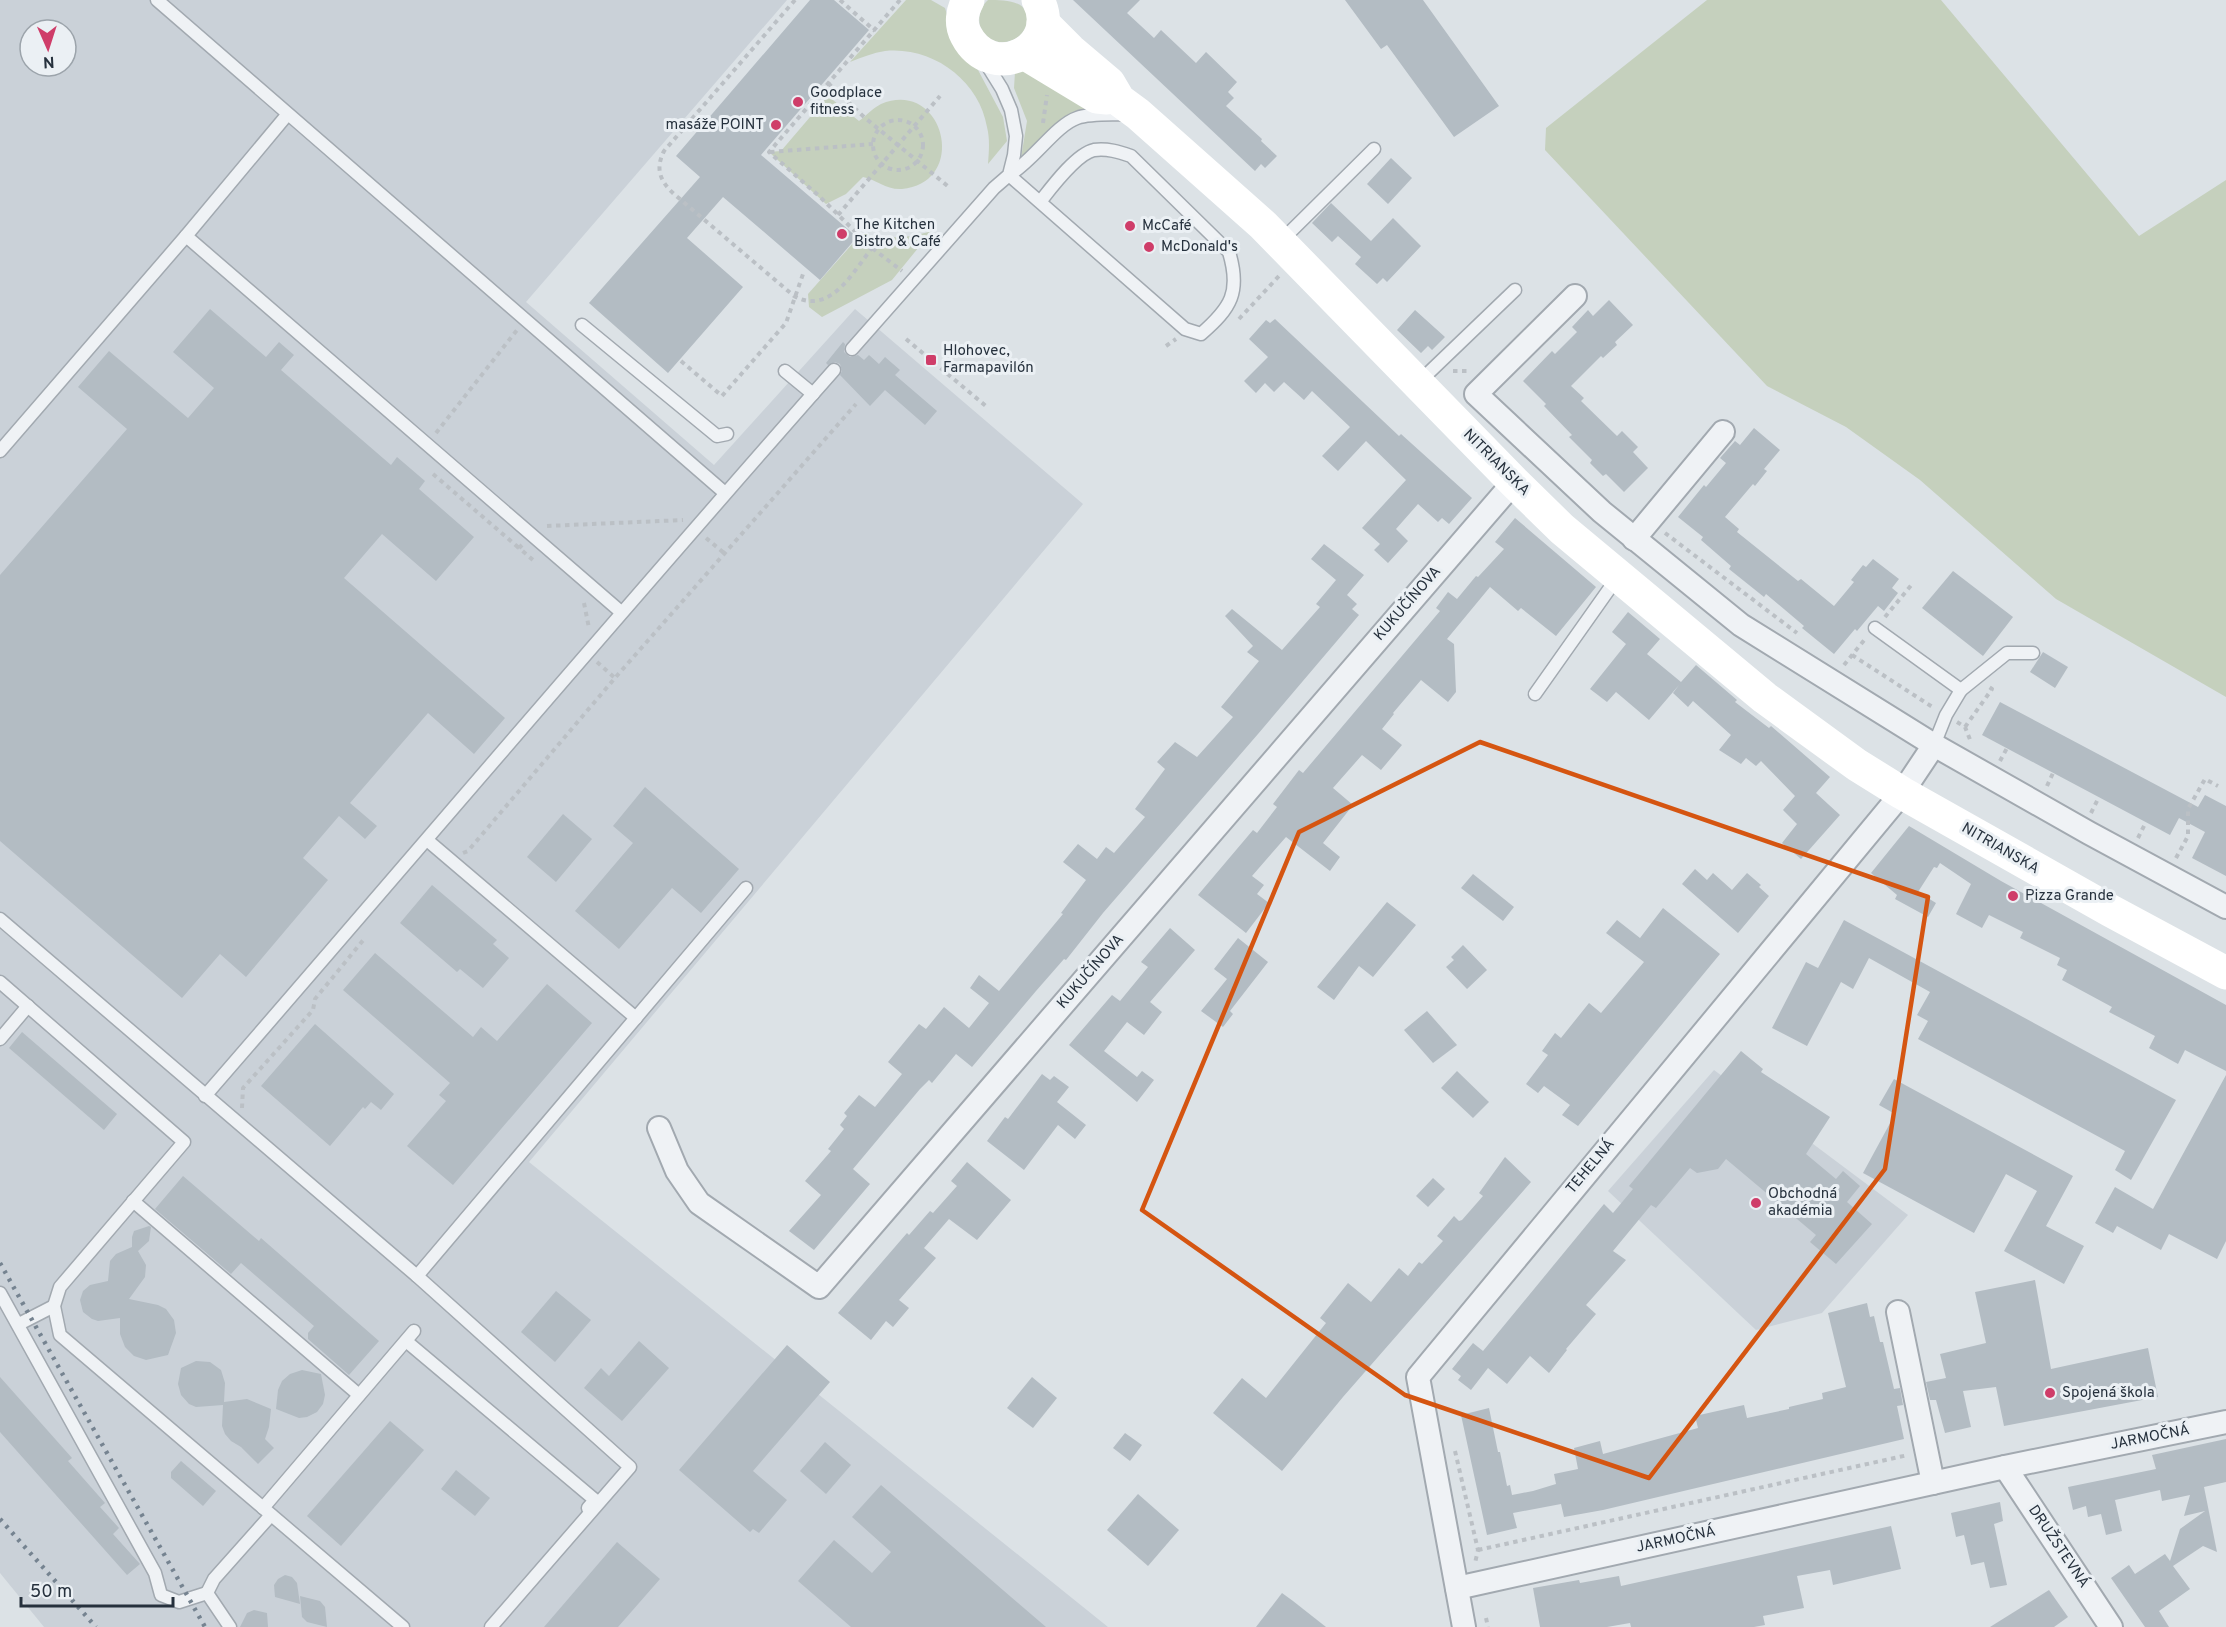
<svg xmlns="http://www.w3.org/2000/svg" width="2226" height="1627" viewBox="0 0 2226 1627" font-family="Overpass,sans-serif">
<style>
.built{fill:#cad1d8;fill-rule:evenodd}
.green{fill:#c5d0bd}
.building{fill:#b3bcc3}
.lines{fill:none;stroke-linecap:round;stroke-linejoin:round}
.service-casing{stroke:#a2a9b0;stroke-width:15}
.minor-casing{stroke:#a2a9b0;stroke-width:26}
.path{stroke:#bbc0c5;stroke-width:4;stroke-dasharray:4.5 4.5;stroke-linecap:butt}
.service{stroke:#eff2f5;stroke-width:12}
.minor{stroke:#eff2f5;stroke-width:22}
.secondary{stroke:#fff;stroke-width:33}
.rail{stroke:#758390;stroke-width:4.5;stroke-dasharray:3 6;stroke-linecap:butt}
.marked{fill:none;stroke:#d55511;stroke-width:4.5;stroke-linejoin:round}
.poi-dot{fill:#cf3d69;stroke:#ebf0f4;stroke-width:2}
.labels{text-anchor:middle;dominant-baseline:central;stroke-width:6;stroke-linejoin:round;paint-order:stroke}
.poi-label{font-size:15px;fill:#26313d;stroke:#ebf0f4;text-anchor:start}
.street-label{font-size:15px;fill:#26313d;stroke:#ebf0f4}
</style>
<rect width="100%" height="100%" fill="#dce2e6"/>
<g class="built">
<path d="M0,0H787L526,302L714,465L855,309L1083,504L529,1162L1108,1627H44L0,1573ZM30,30H66V66H30Z"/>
<polygon points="1714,1070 1908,1215 1822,1313 1756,1330 1608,1191"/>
</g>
<g class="green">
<path d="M906,0H931L945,8L957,47L978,70L1003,117L1007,141L988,164C989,151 990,139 987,127C979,80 932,46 885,51C873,53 862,57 850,62Z"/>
<path d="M988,0C1001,0 1019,0 1025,10C1034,29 1014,47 995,41C976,35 975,12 988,0Z"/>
<polygon points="1707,0 1941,0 2139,236 2226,180 2226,697 2056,599 1920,480 1846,427 1767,386 1545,150 1546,128"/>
<polygon points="1019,68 1089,110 1063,117 1021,158 1027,121 1014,88 1015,72"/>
<path d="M828,96L859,121C867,115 873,108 881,104C944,78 970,183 902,189C886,190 877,180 863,177L846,194L826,204L769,152L781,151Z"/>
<path d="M932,231L892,280L822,317L809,307L808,294L862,233C887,240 907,238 932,231Z"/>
</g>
<g class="building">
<polygon points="810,0 834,0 869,30 761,155 857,237 820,280 723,197 687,238 743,287 668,373 589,303 700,177 676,156"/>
<polygon points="1073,0 1140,0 1127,13 1154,38 1161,30 1196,63 1206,52 1237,82 1228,92 1234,98 1226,106 1262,139 1261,141 1277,156 1265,168 1261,164 1255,171"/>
<polygon points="1345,0 1423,0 1499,106 1454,137 1387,45 1381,49"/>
<polygon points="1391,158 1412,178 1388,204 1367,184"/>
<polygon points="1331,203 1371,241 1393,218 1421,246 1387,282 1383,278 1377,284 1355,264 1361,257 1338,236 1332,242 1312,223"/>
<polygon points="1609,300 1633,325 1615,342 1617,345 1603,358 1601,356 1571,386 1584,398 1581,401 1617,436 1622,431 1638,447 1633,452 1648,468 1624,492 1606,474 1603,476 1590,463 1592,460 1569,437 1572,435 1544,406 1546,404 1523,381 1552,351 1555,354 1577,332 1572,327 1588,310 1593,316"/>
<polygon points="210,309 266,357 279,342 294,355 281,370 391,465 397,457 425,481 419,489 474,537 436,581 382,534 344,578 505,718 474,754 428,713 350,803 377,826 365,839 339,816 303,858 328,880 257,964 246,977 220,954 182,998 0,841 0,575 127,429 78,387 109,351 188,418 214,388 173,352"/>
<polygon points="1415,310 1445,337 1432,350 1428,346 1421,353 1397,330"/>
<polygon points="1275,319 1399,436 1401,434 1472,498 1449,524 1442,518 1438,522 1418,504 1396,529 1408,541 1388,563 1374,550 1380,544 1362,528 1406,480 1366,441 1338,471 1322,456 1350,427 1312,391 1304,400 1284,382 1274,392 1265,383 1256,393 1244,381 1268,357 1249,339 1266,320 1270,323"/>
<polygon points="843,342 845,344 844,352 850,357 858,355 864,360 869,355 879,364 885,357 900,370 895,375 937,411 925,425 885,390 870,406 840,375 842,371 840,364 835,362 828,365 826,363"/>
<polygon points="1754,428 1780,450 1764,469 1767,471 1755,486 1753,484 1725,517 1739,529 1737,532 1798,581 1801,579 1834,606 1854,582 1851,580 1863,565 1866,567 1873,559 1899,579 1892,588 1898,593 1884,611 1878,606 1857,631 1855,629 1834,654 1802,628 1804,626 1766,594 1764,597 1729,569 1731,566 1701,540 1703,537 1678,517 1704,485 1706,487 1726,463 1720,458 1735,441 1740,445"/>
<polygon points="1515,518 1596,587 1556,636 1521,608 1518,611 1490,587 1447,639 1454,644 1456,692 1448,702 1421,680 1393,713 1394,714 1382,729 1402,745 1381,770 1362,755 1333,788 1353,805 1323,843 1340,857 1330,871 1286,837 1252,876 1264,885 1257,894 1269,903 1246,933 1198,895 1253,830 1257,833 1277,807 1273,804 1299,770 1303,773 1440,611 1436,608 1448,592 1457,599 1476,576 1478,577 1504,549 1495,542"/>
<polygon points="1324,544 1364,575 1347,595 1357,604 1352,609 1359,615 1258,734 1103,913 1066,960 1064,959 1036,991 972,1067 956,1054 932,1083 929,1080 920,1089 853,1169 870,1184 814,1250 789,1231 821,1195 805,1181 831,1151 828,1149 844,1129 840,1125 847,1116 844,1113 859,1095 875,1107 902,1074 888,1062 919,1024 926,1029 944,1007 969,1028 989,1003 970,988 979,975 999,991 1063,914 1061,913 1086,880 1063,862 1078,844 1097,859 1106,847 1114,853 1145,817 1135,809 1165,769 1157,762 1175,742 1197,757 1233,717 1221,707 1259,661 1247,652 1253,646 1225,616 1232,609 1282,650 1320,607 1316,604 1336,580 1311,559"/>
<polygon points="1953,571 2013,617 1983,656 1922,608"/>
<polygon points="1628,612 1660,639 1647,654 1681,682 1696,665 1737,700 1735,702 1769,728 1771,726 1830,777 1816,793 1840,815 1801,859 1782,843 1797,824 1783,810 1795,796 1761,761 1756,766 1746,758 1741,764 1719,750 1731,735 1693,701 1688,707 1673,693 1679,685 1649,720 1616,692 1607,702 1590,689 1626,644 1612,632"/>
<polygon points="2043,652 2068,667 2055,688 2030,672"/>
<polygon points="2000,702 2198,807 2205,795 2226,806 2226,876 2192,858 2205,832 2179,818 2170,835 1982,735"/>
<polygon points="645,787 739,869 701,913 672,888 619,949 575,911 633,843 613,826"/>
<polygon points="563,814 592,839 556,882 527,857"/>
<polygon points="1909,826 2001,881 2226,1005 2226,1071 2185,1050 2178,1064 2149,1048 2155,1036 2109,1012 2112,1007 2062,980 2067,970 2057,965 2060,958 2020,938 2023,932 1989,915 1982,928 1956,914 1971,884 1940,863 1937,868 1934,867 1918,892 1936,903 1928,917 1895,899 1897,895 1871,873"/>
<polygon points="1695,869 1707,880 1713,873 1732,890 1747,873 1761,885 1759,887 1769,896 1738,933 1682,884"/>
<polygon points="1473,874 1514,907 1503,921 1461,888"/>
<polygon points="432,885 497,940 493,944 509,958 483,988 460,969 457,972 400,923"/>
<polygon points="1387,902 1416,925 1373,977 1359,966 1334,1000 1317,987"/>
<polygon points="1663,908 1720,954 1578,1126 1562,1115 1570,1105 1544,1086 1538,1093 1526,1084 1548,1055 1542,1051 1555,1033 1561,1038 1589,1003 1601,1013 1644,962 1606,933 1617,920 1640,938"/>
<polygon points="1844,920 2176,1100 2131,1180 2115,1170 2125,1151 1918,1039 1928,1021 1917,1015 1930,992 1869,958 1853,989 1841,982 1807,1046 1772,1028 1806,962 1818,968"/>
<polygon points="1170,928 1195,950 1150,1002 1162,1012 1144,1035 1127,1022 1104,1051 1137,1077 1142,1071 1154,1080 1137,1102 1069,1045 1112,995 1120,1001 1148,967 1141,962"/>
<polygon points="1238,938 1268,962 1230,1011 1233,1014 1223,1027 1201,1011 1227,979 1214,969"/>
<polygon points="1463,945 1487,970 1467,989 1446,967 1454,960 1451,957"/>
<polygon points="375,953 473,1037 481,1027 497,1041 547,984 592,1023 453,1185 407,1146 446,1101 439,1095 450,1083 343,990"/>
<polygon points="1427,1011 1457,1045 1433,1063 1404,1030"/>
<polygon points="315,1024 394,1094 381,1110 371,1102 365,1109 363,1107 330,1146 261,1086"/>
<polygon points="22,1032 117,1114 104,1130 9,1048"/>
<polygon points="1741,1051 1763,1069 1761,1072 1830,1117 1806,1154 1836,1179 1843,1171 1860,1186 1847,1202 1872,1224 1836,1264 1810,1242 1816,1235 1726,1159 1718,1169 1697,1173 1690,1168 1656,1208 1651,1205 1613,1251 1626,1260 1586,1305 1596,1314 1566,1349 1567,1350 1549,1373 1530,1356 1507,1384 1488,1368 1471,1390 1458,1380 1461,1376 1452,1369 1473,1343 1483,1351 1604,1204 1613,1213 1633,1189 1629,1186"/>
<polygon points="1457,1071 1489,1102 1473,1118 1441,1088"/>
<polygon points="1042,1074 1050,1080 1054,1076 1069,1087 1057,1102 1086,1125 1075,1139 1058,1125 1024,1170 987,1141 1005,1117 1008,1119"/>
<polygon points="2226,1075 2226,1241 2217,1259 2169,1234 2161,1250 2117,1226 2113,1233 2095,1223 2115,1187 2153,1209"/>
<polygon points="1894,1079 2073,1176 2046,1226 2084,1246 2064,1284 2004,1251 2037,1191 2006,1174 1974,1233 1863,1173 1895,1114 1879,1105"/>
<polygon points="1505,1157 1531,1182 1343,1397 1282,1471 1213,1413 1242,1378 1266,1398 1326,1323 1320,1318 1348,1283 1371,1302 1399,1268 1408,1276 1419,1262 1422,1264 1443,1241 1437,1236 1454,1216 1459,1221 1462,1220 1483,1196 1479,1193"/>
<polygon points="967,1162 1011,1200 977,1240 949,1219 924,1248 936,1258 899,1300 909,1308 893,1327 886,1321 871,1340 838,1313 907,1233 909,1235 930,1211 933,1213 957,1186 951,1181"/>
<polygon points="183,1176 259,1241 261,1238 379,1341 349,1375 308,1339 308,1333 314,1326 241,1263 231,1274 155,1209"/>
<polygon points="1433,1178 1445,1189 1428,1207 1416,1196"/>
<polygon points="149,1226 151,1227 149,1241 138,1251 146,1265 145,1277 129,1299 158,1305 166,1309 174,1320 176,1333 168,1355 146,1360 134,1356 125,1347 120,1334 120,1318 98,1321 92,1319 83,1312 80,1300 83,1291 90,1285 108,1281 110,1261 116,1254 132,1247 132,1237 134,1231"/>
<polygon points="2035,1280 2051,1369 2148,1348 2158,1397 2004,1426 1996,1387 1963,1391 1971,1427 1945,1433 1936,1400 1930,1400 1926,1382 1946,1378 1940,1354 1986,1343 1975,1292"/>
<polygon points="556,1291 591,1320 555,1362 521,1332"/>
<polygon points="1867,1303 1870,1317 1874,1316 1880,1342 1883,1342 1894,1389 1900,1388 1903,1405 1897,1406 1904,1439 1603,1510 1564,1517 1561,1504 1513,1513 1517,1528 1487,1535 1461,1415 1489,1408 1498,1452 1500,1452 1507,1486 1510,1485 1512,1495 1533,1491 1556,1484 1554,1474 1578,1469 1574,1448 1600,1441 1603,1454 1698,1428 1695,1416 1744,1405 1747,1418 1789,1409 1789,1407 1823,1399 1822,1393 1846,1387 1828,1313"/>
<polygon points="639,1341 669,1368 622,1421 584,1388 601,1368 609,1376"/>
<polygon points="787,1345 830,1382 753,1471 787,1500 759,1533 753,1529 750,1532 679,1470"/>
<polygon points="196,1361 210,1362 221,1370 225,1383 224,1402 247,1399 271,1409 269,1427 265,1439 274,1448 258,1464 241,1447 231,1441 225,1434 222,1426 223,1405 196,1407 189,1404 181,1395 178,1384 181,1368"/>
<polygon points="302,1370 321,1374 325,1395 323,1404 317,1412 307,1417 299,1418 276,1409 278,1390 282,1381 290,1374"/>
<polygon points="0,1377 72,1458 68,1461 105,1503 100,1507 119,1528 113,1534 140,1564 127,1575 0,1432"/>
<polygon points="1032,1377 1057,1398 1033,1428 1007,1408"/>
<polygon points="390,1421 424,1450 341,1546 307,1516"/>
<polygon points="1125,1433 1142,1445 1130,1461 1113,1448"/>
<polygon points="2226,1439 2226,1482 2204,1487 2217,1552 2203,1546 2173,1566 2190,1589 2159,1611 2169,1627 2145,1627 2111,1578 2129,1565 2135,1574 2165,1554 2170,1561 2180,1529 2205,1511 2184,1516 2190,1495 2162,1501 2160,1490 2115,1500 2122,1531 2106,1535 2101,1514 2088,1517 2086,1506 2073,1510 2068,1487 2156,1469 2152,1455"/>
<polygon points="825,1442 851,1465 826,1494 800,1471"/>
<polygon points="181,1461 216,1491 203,1506 171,1478 171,1472"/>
<polygon points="456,1470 490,1498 475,1516 441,1489"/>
<polygon points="881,1485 1046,1627 851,1627 798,1581 834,1540 872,1573 891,1552 852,1517"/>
<polygon points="1138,1494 1179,1530 1148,1566 1107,1530"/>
<polygon points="2000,1502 2003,1521 1994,1524 2007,1585 1990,1588 1984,1562 1971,1565 1964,1535 1956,1537 1951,1513"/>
<polygon points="1891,1526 1901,1569 1833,1585 1830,1570 1797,1576 1804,1608 1763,1616 1765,1625 1754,1627 1631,1627 1630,1623 1607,1627 1540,1627 1533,1588 1579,1580 1580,1583 1619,1576 1621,1586"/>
<polygon points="617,1542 660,1579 618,1627 544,1627"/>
<polygon points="285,1575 292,1577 297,1583 300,1604 275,1597 274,1585 278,1579"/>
<polygon points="2049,1590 2068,1617 2054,1627 1990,1627"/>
<polygon points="1282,1593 1293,1601 1326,1627 1256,1627"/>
<polygon points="300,1596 320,1601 325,1607 327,1627 307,1622 302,1617"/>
<polygon points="254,1610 267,1613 268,1627 240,1627 247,1613"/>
</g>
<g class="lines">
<defs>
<g id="service">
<polyline points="157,0 725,493"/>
<path d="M1040,202C1051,188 1076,154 1094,150C1107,148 1119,152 1131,156L1229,252C1241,292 1231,308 1201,334L1185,329L1009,175C1032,162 1056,125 1077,118C1091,113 1112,115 1128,114"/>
<polyline points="186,236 621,612"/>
<polyline points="1280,242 1374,149"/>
<polyline points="582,325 717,436 727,434"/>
<polyline points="852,349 994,188 1009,175 1014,155 1016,136 1011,110 1002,89 984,60"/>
<polyline points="785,371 813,394"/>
<polyline points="1418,383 1515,290"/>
<polyline points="0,451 186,236 287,115"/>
<polyline points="1875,628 1961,690 1946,715 1934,745"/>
<polyline points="1961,690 2007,653 2033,653"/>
<polyline points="1535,694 1617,578"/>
<polyline points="427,840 636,1018"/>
<polyline points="0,919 417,1276 630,1467 491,1627"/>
<polyline points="0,982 184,1142 60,1287 54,1306 60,1335 403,1627"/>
<polyline points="0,1039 28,1006"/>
<path d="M205,1096C415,854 622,610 834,370"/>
<polyline points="133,1201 359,1395"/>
<polyline points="417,1276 746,888"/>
<polyline points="0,1293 155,1573 161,1595 179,1602 207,1593"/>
<polyline points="19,1324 54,1306"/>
<polyline points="406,1341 595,1500 588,1508"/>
<polyline points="263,1508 414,1331"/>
<polyline points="230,1627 207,1593 214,1579 271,1515"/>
</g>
<g id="minor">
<polyline points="1575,296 1476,394 1602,512 1741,625 1934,745 2089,833 2226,907"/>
<polyline points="1634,539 1723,432"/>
<polyline points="659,1128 677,1171 699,1203 819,1287 1514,482"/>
<polyline points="1898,1312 1933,1483"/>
<polyline points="2005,1467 2111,1627"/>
<polyline points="1457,1588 2005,1467 2226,1422"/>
<polyline points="1464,1627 1418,1377 1902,793 1934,745"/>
</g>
</defs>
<use href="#service" class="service-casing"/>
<use href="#minor" class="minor-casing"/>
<g class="path">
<path d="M795,0L664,151C655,169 660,181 674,194L794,296C830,316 853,272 872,248"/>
<polyline points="840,0 875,31"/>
<polyline points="900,0 769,152 819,196 872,248 902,271"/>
<polyline points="828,83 864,117 950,188"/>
<circle cx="898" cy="145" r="25"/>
<polyline points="1043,123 1047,95"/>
<polyline points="770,152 873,144"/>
<polyline points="838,215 940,96"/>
<polyline points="1239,319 1279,276"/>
<polyline points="906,339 987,407"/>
<polyline points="1166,346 1176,339"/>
<polyline points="681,361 722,396 786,323 803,274"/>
<polyline points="1453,371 1470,371"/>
<polyline points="436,433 517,330"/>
<polyline points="433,474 519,548"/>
<polyline points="547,526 683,520"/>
<polyline points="1665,533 1797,633"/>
<polyline points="706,538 724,553"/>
<polyline points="522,545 519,548 533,560"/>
<polyline points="584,603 589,628"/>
<polyline points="1885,617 1913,583"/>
<polyline points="1852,655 1934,708"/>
<polyline points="597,662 615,678"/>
<polyline points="1844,665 1866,638"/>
<polyline points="1957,722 1965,727 1971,742"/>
<polyline points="1965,727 1992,689 1989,687"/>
<polyline points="2000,761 2007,748"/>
<polyline points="2047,786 2053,773"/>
<polyline points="2091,813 2099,797"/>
<polyline points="2138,838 2146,822"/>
<polyline points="463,853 468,851 615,678 856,404"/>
<polyline points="2176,858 2188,836 2188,809 2205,779 2218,786"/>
<polyline points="242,1108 243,1088 313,1010 315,999 365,938"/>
<polyline points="1455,1451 1478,1550 1475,1563"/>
<polyline points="1478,1550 1908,1455"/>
<polyline points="1486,1618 1488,1627"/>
</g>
<use href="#service" class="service"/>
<use href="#minor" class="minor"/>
<g class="secondary">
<path d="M968,0C962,11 960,24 966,35C992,85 1063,48 1038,0"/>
<polyline points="1043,23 1070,50 1109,83 1119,100 1138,114 1263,225 1514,482 1562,529 1765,698 1857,765 1902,793 2111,911 2226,973"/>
<polyline points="1024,53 1097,97 1107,98"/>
</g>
<g class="rail">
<polyline points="0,1263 205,1627"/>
<polyline points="0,1519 96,1627"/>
</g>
</g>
<path class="marked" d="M1480,742L1928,897L1885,1169L1649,1478L1405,1395L1142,1210L1299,832Z"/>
<g class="poi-dot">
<circle cx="798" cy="102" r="6"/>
<circle cx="776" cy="125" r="6"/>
<circle cx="1130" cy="226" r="6"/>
<circle cx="842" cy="234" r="6"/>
<circle cx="1149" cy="247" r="6"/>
<rect x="925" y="354" width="12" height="12" rx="3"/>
<circle cx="2013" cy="896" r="6"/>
<circle cx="1756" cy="1203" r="6"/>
<circle cx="2050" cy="1393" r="6"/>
</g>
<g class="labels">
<g class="poi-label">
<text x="810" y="93">Goodplace<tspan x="810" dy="17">fitness</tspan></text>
<text x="764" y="125" text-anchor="end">masáže POINT</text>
<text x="854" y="225">The Kitchen<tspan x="854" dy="17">Bistro &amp; Café</tspan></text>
<text x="1142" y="226">McCafé</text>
<text x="1161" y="247">McDonald's</text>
<text x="943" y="351">Hlohovec,<tspan x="943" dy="17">Farmapavilón</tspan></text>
<text x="2025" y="896">Pizza Grande</text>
<text x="1768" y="1194">Obchodná<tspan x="1768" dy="17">akadémia</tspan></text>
<text x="2062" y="1393">Spojená škola</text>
</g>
<g class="street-label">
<text transform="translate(1496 463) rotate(45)">NITRIANSKA</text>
<text transform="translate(1408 604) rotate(-49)">KUKUČÍNOVA</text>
<text transform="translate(2000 849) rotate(30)">NITRIANSKA</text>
<text transform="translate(1091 972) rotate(-49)">KUKUČÍNOVA</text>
<text transform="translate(1591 1167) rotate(-50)">TEHELNÁ</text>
<text transform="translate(2150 1438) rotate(-11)">JARMOČNÁ</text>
<text transform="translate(1676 1540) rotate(-12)">JARMOČNÁ</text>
<text transform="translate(2058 1547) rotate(56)">DRUŽSTEVNÁ</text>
</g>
</g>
<g transform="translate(48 48) rotate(177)"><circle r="28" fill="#ebf0f4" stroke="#9ca4ab" stroke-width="1.5"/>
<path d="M0-4.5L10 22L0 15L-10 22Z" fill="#cf3d69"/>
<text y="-9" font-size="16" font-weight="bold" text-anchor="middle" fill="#26313d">N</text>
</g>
<path d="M21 1597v9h152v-9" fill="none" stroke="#26313d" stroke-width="3"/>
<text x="30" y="1597" font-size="18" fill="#26313d" stroke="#ebf0f4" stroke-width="4.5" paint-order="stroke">50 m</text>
</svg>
